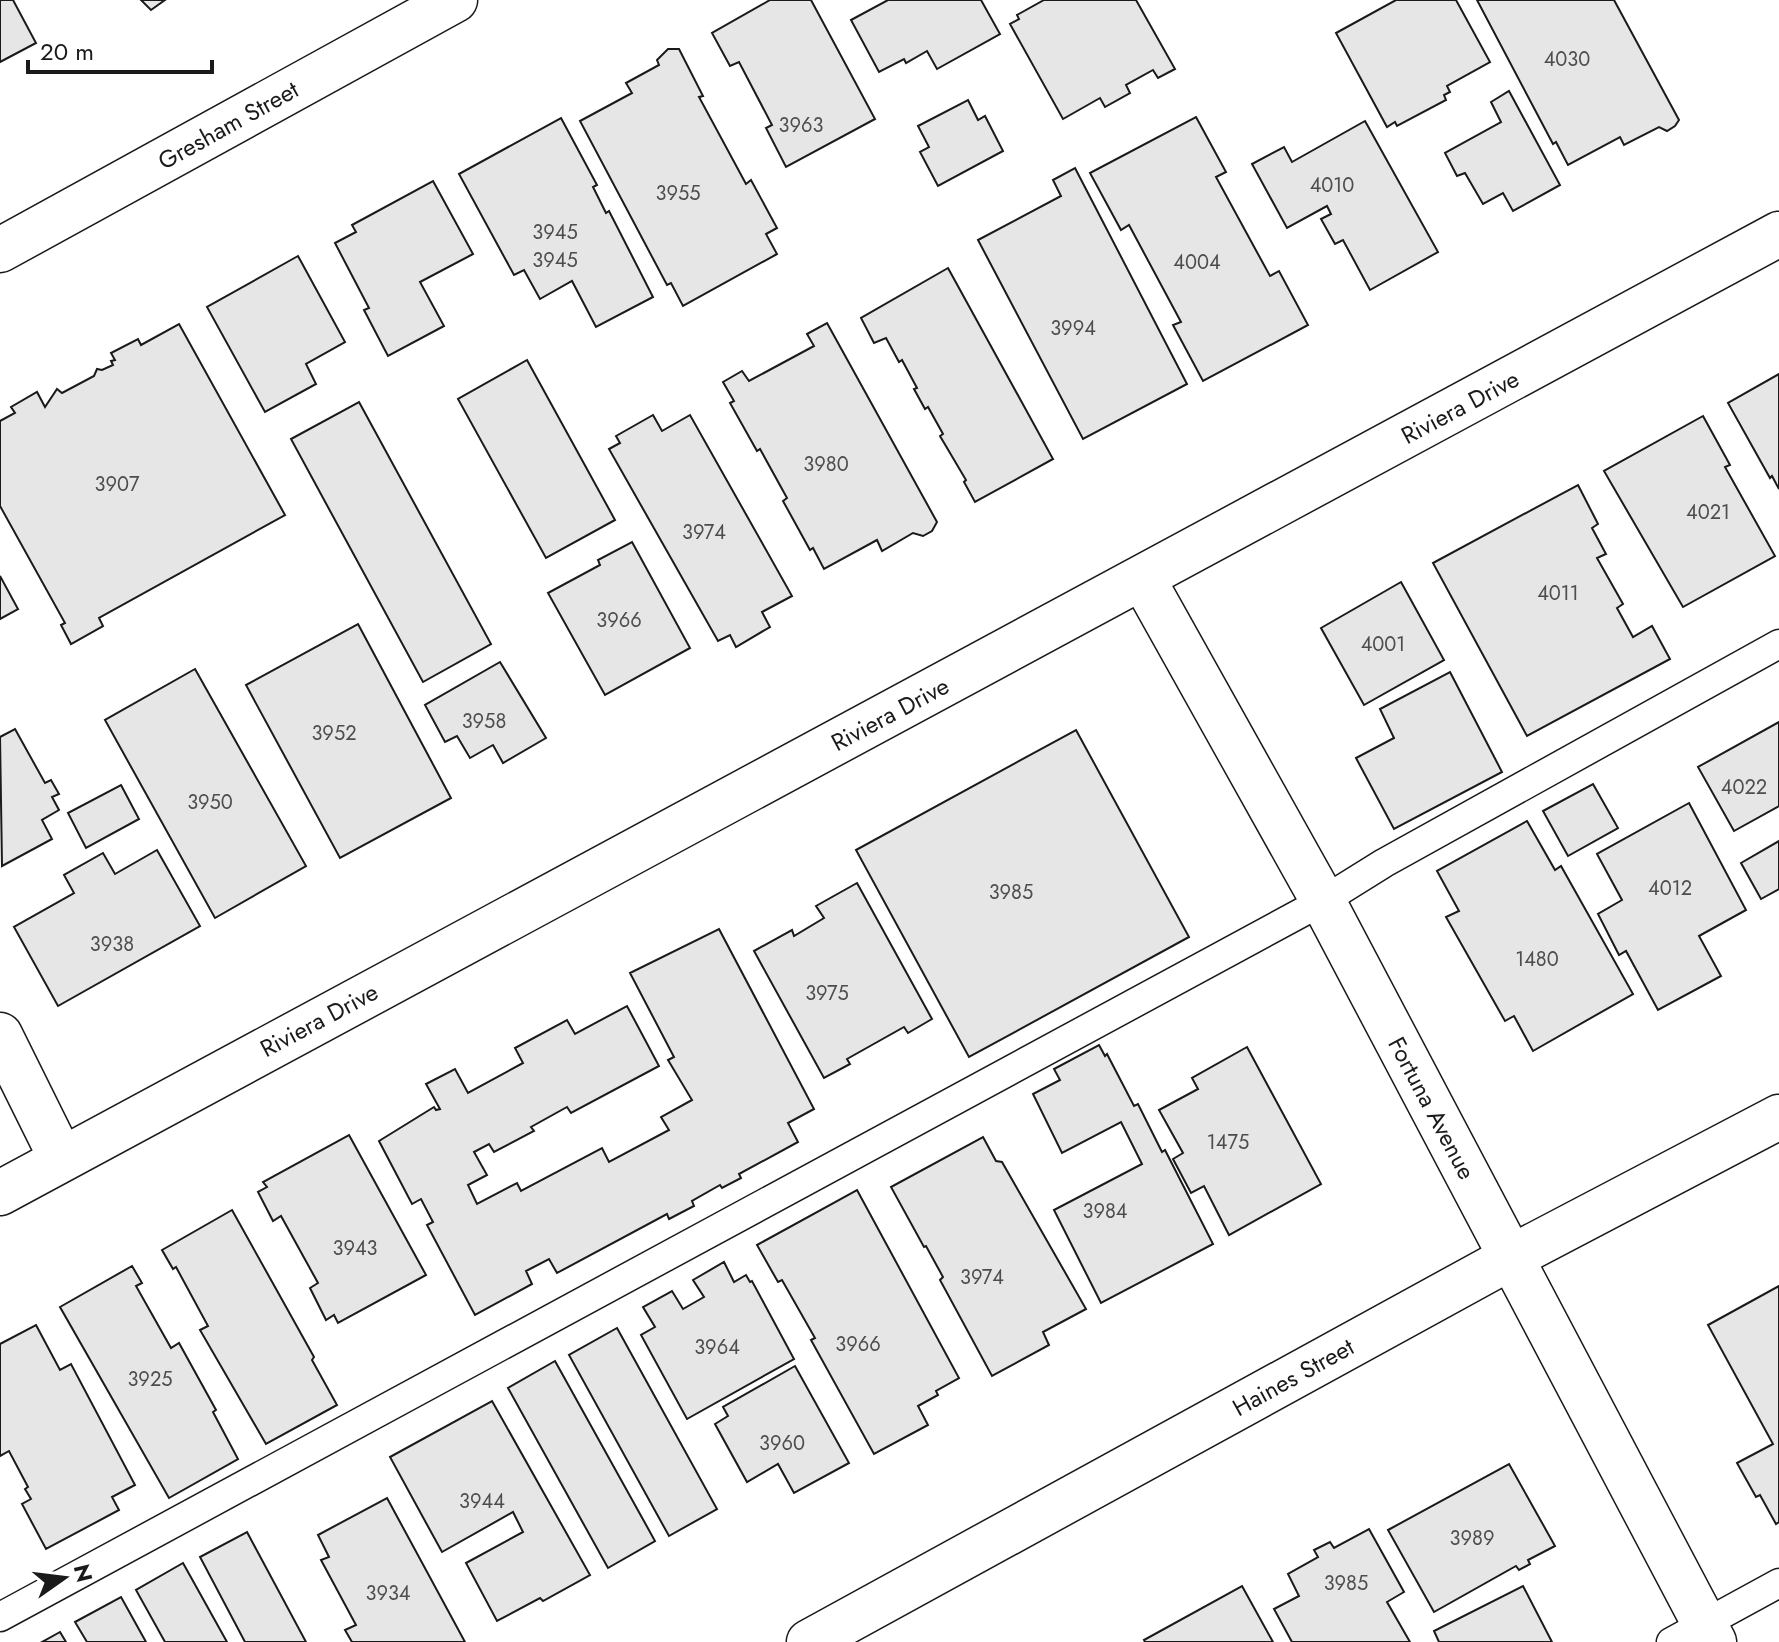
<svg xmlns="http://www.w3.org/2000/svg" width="1779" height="1642" viewBox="0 0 1779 1642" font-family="Jost,sans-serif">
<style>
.building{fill:#e6e6e6;stroke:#1a1a1a;stroke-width:2}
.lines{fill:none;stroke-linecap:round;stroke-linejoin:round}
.lane-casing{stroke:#1a1a1a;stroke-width:31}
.street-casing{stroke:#1a1a1a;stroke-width:47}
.secondary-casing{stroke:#1a1a1a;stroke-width:47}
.lane{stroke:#fff;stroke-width:28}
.street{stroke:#fff;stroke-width:44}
.secondary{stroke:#fff;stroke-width:44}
.labels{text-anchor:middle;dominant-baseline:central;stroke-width:6;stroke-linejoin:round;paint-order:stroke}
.number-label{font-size:20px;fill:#4d4d4d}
.street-label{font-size:24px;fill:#1a1a1a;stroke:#fff}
</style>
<rect width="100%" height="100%" fill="#fff"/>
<g class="building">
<polygon points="0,0 13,0 36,43 0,62"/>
<polygon points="141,0 165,0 151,10"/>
<polygon points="770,0 811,0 875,119 786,167 766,128 772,125 739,62 730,66 712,33"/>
<polygon points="888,0 981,0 1000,34 937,69 927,51 906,63 904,59 879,72 851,20"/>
<polygon points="1044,0 1136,0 1175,69 1158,78 1153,70 1126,85 1130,93 1105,107 1100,98 1063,119 1010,24 1019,19 1017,15"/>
<polygon points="1396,0 1456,0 1490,62 1447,86 1450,92 1444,95 1446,100 1397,126 1395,122 1387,127 1336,33"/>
<polygon points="1477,0 1614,0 1679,120 1675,126 1667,131 1659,127 1624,145 1620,137 1568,165 1556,142 1553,144"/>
<polygon points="668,49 679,49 703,96 699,97 746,184 751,180 777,228 766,234 777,254 683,306 671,283 667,285 580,121 632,93 626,83 659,65 657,60"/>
<polygon points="1509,91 1560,185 1513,211 1503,193 1483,204 1465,173 1457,176 1445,153 1501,122 1491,102"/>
<polygon points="968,100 978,120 985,116 1003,151 938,186 920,152 929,147 918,126"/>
<polygon points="1196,117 1226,172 1216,177 1270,276 1279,271 1308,325 1203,381 1173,325 1181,322 1129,225 1121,230 1090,173"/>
<polygon points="561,118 597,185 593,187 606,213 609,211 653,297 596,327 572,281 540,299 524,270 514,275 459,174"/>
<polygon points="1365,121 1438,252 1370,290 1343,240 1335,244 1321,219 1331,214 1327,206 1287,228 1252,164 1284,147 1292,162"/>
<polygon points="1075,168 1187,384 1083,439 978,240 1061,196 1053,180"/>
<polygon points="433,181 473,254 420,282 444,326 388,356 364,310 369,308 335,243 356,232 352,225"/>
<polygon points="298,256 345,342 306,364 316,384 265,412 207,307"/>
<polygon points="948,268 1053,459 975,502 964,482 966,480 940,436 943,434 928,407 925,409 914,389 917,388 902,360 899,362 886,338 874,343 861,318"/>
<polygon points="827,323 937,522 932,531 923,536 913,533 882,551 877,540 824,569 813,548 810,550 783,501 787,498 760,449 757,451 730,403 734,401 723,382 742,371 749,381 814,346 807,334"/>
<polygon points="179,324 285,515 99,618 103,626 71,644 61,625 65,623 0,506 0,421 15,413 11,407 37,392 45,407 57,389 62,393 94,376 97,369 102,370 113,365 111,361 115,360 111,353 138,339 141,345"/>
<polygon points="527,360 615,520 546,558 458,399"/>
<polygon points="1779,374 1779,489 1772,476 1770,478 1728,403"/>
<polygon points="359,402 491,644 423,682 291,439"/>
<polygon points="653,415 662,431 690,415 792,596 762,612 770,627 736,647 730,635 718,641 609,449 620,443 616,436"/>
<polygon points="1703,416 1730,465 1725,467 1775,556 1683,607 1604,471"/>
<polygon points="1578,485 1598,524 1592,528 1606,554 1597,558 1623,604 1617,608 1633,637 1652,626 1670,659 1527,736 1433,563"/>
<polygon points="632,542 690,648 605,695 548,593 600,565 598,560"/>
<polygon points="0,576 18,609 0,619"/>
<polygon points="1401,582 1444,660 1364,705 1321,628"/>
<polygon points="358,624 451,798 340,858 246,685"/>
<polygon points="500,662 546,738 503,763 493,745 470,758 457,736 445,742 425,705"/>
<polygon points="195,669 306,866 215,918 105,720"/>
<polygon points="1450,672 1502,772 1394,829 1356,758 1394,738 1380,709"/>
<polygon points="1779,722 1779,806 1734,831 1698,767"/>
<polygon points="15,729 45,783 51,780 59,794 52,797 59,810 42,820 52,839 2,866 0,737"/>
<polygon points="1076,730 1189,937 969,1057 856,850"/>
<polygon points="1593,784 1618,828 1568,856 1543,811"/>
<polygon points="121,785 139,819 86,848 68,813"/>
<polygon points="1689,803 1746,910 1699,936 1721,976 1658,1010 1626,951 1619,955 1598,914 1622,900 1597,854"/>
<polygon points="1527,821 1555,870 1561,866 1633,994 1533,1051 1514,1016 1505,1021 1446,917 1459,911 1437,871"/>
<polygon points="1779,841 1779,889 1761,899 1741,863"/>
<polygon points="157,850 200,926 58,1006 14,927 74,893 64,875 103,853 115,874"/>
<polygon points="857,883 932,1019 908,1033 904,1027 847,1059 850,1064 824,1078 754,951 792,930 794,936 824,918 816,906"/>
<polygon points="719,929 814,1109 788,1123 798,1142 739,1174 741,1178 722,1188 720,1185 692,1201 694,1206 669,1219 667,1214 557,1273 549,1259 526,1271 532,1284 475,1315 427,1225 433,1222 421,1199 412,1204 379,1141 434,1107 436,1110 440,1109 426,1084 455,1069 468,1093 523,1063 515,1048 567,1020 575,1034 627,1006 659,1066 571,1113 567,1107 531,1127 534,1131 494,1152 489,1144 474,1152 487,1175 468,1185 477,1204 517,1183 521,1191 602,1148 609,1162 669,1130 661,1117 692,1100 668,1060 674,1057 630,973"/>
<polygon points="1099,1045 1105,1056 1107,1054 1134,1106 1138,1104 1162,1152 1165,1150 1213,1244 1101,1303 1054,1210 1142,1164 1121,1122 1062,1153 1033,1094 1060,1080 1054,1069"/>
<polygon points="1247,1047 1321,1184 1229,1235 1204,1186 1191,1193 1173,1159 1183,1153 1159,1110 1198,1089 1192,1078"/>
<polygon points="349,1135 426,1275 338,1323 334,1315 326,1320 310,1288 318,1283 281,1216 273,1221 258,1192 267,1187 263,1182"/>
<polygon points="983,1137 996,1161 1002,1162 1086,1309 1043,1332 1049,1345 992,1376 940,1280 943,1277 926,1246 924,1247 891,1187"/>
<polygon points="857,1190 959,1378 936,1391 938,1395 918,1406 928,1425 874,1454 811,1340 815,1338 782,1280 778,1282 757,1245"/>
<polygon points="232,1210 314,1357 312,1360 337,1405 266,1444 200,1330 208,1326 176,1267 173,1269 162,1250"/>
<polygon points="724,1262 734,1282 746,1275 750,1282 752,1281 794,1359 687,1419 641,1335 655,1327 643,1307 672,1291 683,1309 704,1297 693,1280"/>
<polygon points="132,1266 142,1283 136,1286 171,1348 179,1343 216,1410 213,1412 238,1459 169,1498 60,1307"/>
<polygon points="1779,1286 1779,1522 1776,1524 1760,1495 1756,1497 1737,1463 1773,1444 1708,1325"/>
<polygon points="36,1325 60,1370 71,1364 135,1485 112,1497 119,1510 46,1549 22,1504 31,1499 25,1489 28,1487 9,1451 0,1456 0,1344"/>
<polygon points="617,1328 717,1509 669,1536 569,1355"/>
<polygon points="555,1361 655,1541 608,1568 508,1388"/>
<polygon points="795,1366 849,1463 794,1493 778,1464 747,1482 715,1424 728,1416 723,1407"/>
<polygon points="492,1401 590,1575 543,1601 540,1598 497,1621 466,1563 523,1532 513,1512 442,1552 390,1457"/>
<polygon points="1509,1464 1555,1546 1528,1560 1530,1564 1519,1570 1516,1566 1434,1612 1388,1530"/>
<polygon points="387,1498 465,1642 352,1642 345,1630 356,1625 321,1560 329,1557 318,1535"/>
<polygon points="1369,1529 1404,1592 1387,1602 1410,1642 1292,1642 1274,1609 1299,1596 1288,1574 1318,1557 1314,1550 1330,1542 1334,1548"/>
<polygon points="247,1532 306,1642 245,1642 200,1557"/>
<polygon points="183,1563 227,1642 165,1642 136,1590"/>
<polygon points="1242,1586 1273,1642 1145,1642 1144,1640"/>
<polygon points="1523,1586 1552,1642 1439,1642 1434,1631"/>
<polygon points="121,1597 146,1642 87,1642 75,1622"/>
<polygon points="60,1632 66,1642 42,1642"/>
</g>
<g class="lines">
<defs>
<g id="lane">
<polyline points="0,1617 1323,901 1384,863 1779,644"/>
<polyline points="1671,1642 1779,1583"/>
</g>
<g id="street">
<polyline points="0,250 455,0"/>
<polyline points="1143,579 1323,901 1714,1642"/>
<polyline points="0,1035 61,1158"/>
<polyline points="809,1642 1510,1258 1779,1117"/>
</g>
<polyline id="secondary" points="0,1193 1779,234"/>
</defs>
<use href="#lane" class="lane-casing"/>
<use href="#street" class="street-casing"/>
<use href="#secondary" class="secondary-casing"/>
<use href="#lane" class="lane"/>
<use href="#street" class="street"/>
<use href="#secondary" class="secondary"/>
</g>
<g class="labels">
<g class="number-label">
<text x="1567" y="59">4030</text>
<text x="801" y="125">3963</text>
<text x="1332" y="185">4010</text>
<text x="678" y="193">3955</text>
<text x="555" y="232">3945</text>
<text x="555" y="260">3945</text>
<text x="1197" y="262">4004</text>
<text x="1073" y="328">3994</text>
<text x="826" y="464">3980</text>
<text x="117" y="484">3907</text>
<text x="1708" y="512">4021</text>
<text x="704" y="532">3974</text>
<text x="1558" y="593">4011</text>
<text x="619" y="620">3966</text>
<text x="1383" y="644">4001</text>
<text x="484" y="721">3958</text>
<text x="334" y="733">3952</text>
<text x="1744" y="787">4022</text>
<text x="210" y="802">3950</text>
<text x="1670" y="888">4012</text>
<text x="1011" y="892">3985</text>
<text x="112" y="944">3938</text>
<text x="1537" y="959">1480</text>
<text x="827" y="993">3975</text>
<text x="1228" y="1142">1475</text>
<text x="1105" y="1211">3984</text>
<text x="355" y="1248">3943</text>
<text x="982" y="1277">3974</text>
<text x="858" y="1344">3966</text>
<text x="717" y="1347">3964</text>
<text x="150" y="1379">3925</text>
<text x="782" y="1443">3960</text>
<text x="482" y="1501">3944</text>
<text x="1472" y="1538">3989</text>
<text x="1346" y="1583">3985</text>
<text x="388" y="1593">3934</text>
</g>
<g class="street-label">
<text transform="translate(228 125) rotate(-29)">Gresham Street</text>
<text transform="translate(1460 407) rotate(-28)">Riviera Drive</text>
<text transform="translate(890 714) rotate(-28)">Riviera Drive</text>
<text transform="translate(319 1020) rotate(-28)">Riviera Drive</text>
<text transform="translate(1432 1108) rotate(62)">Fortuna Avenue</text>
<text transform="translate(1293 1377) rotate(-29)">Haines Street</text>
</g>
</g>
<g transform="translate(64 1578) rotate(76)" stroke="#ffffff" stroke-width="6" paint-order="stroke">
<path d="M0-6L14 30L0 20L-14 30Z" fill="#1a1a1a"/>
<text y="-12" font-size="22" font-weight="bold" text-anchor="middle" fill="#1a1a1a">N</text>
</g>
<path d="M28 60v12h184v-12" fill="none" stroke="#1a1a1a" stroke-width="4"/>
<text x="40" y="60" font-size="24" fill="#1a1a1a" stroke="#ffffff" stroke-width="6" paint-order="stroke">20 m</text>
</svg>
